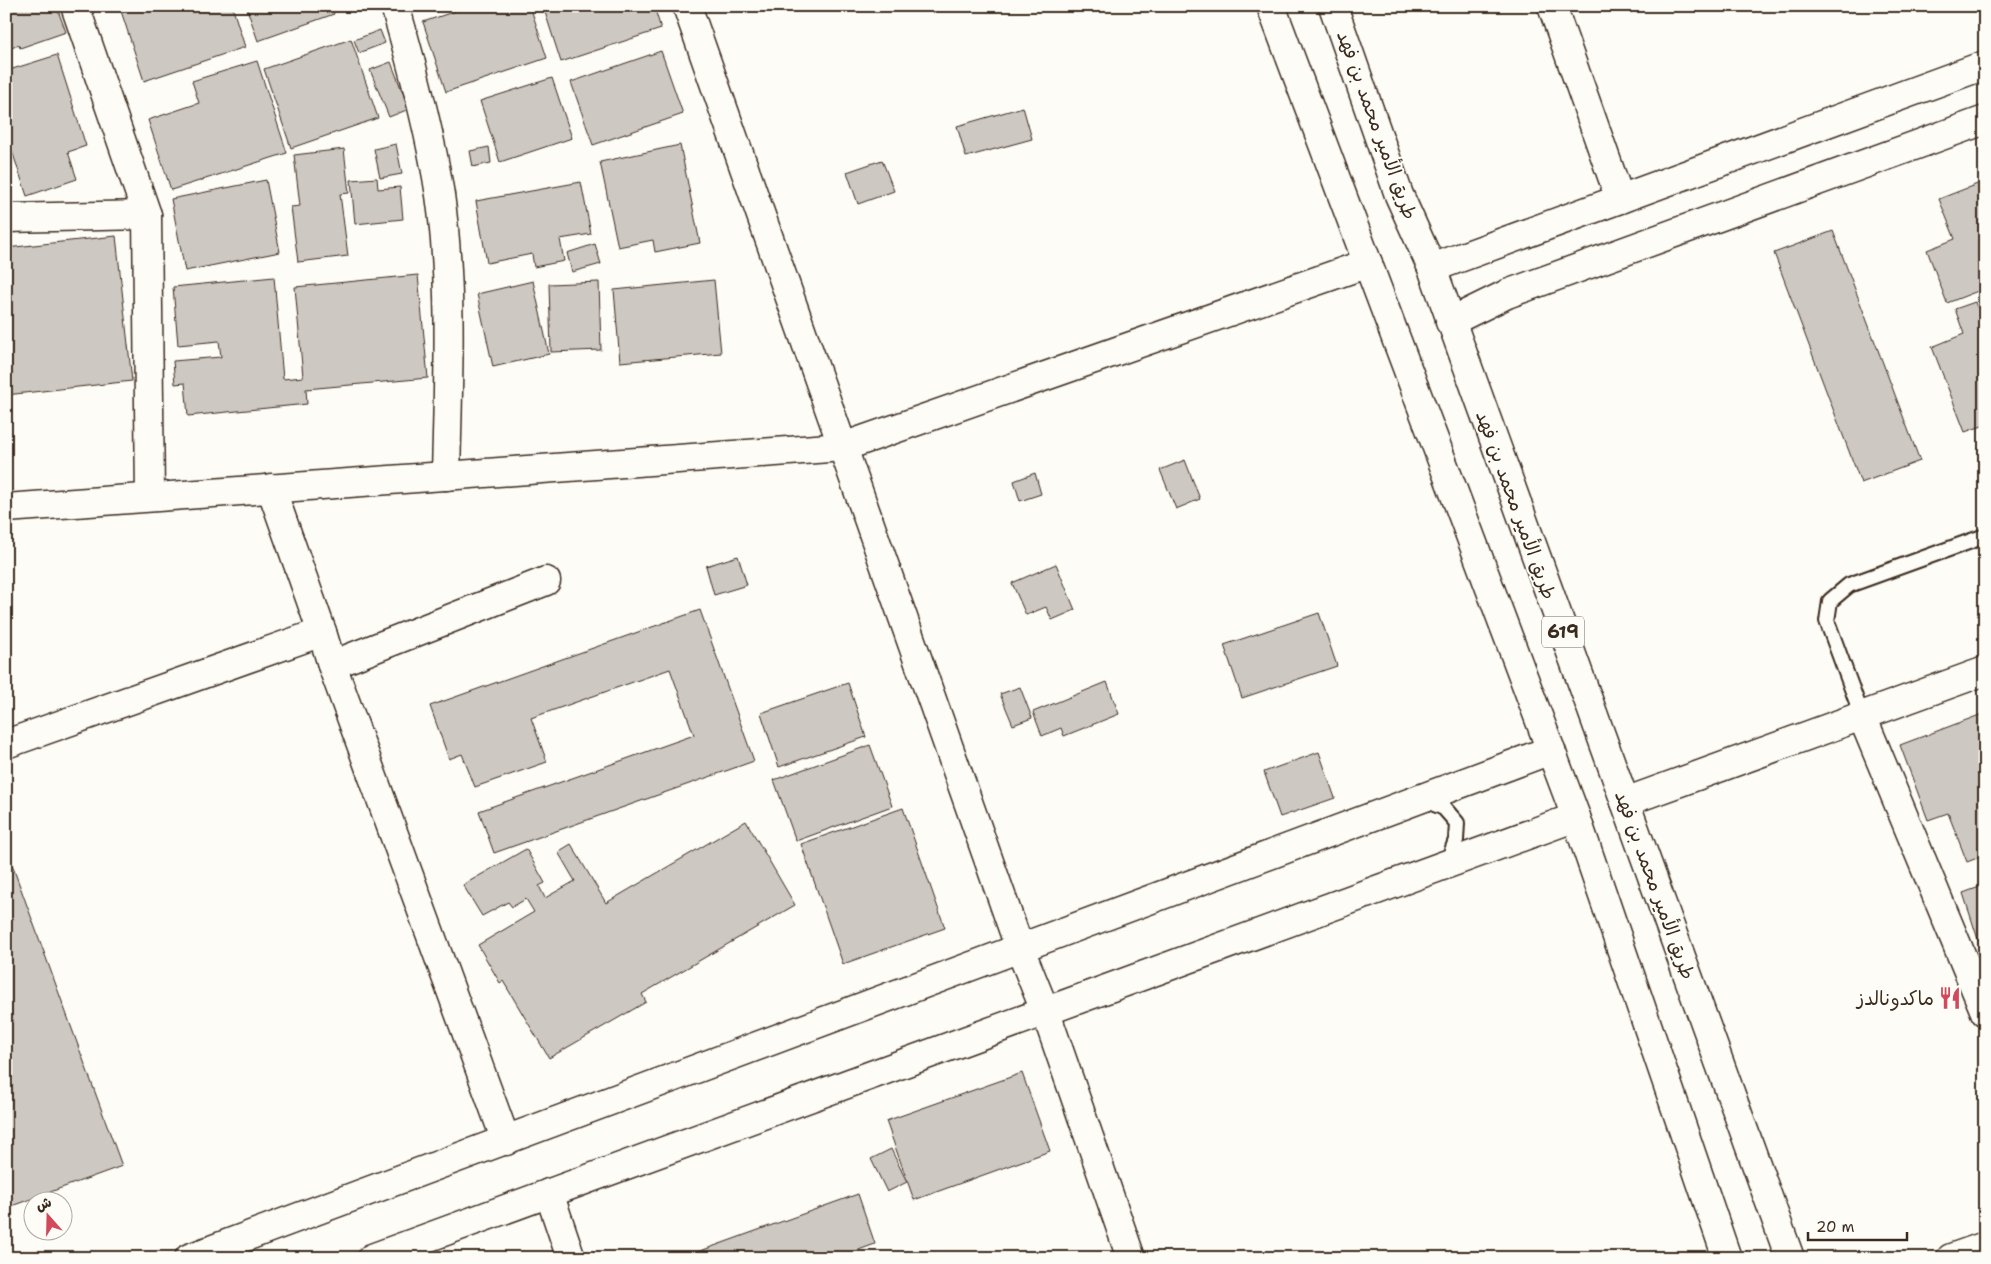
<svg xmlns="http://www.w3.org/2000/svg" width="1991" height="1264" viewBox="0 0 1991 1264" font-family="'Shantell Sans','Playpen Sans Arabic',sans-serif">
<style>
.building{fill:#cdc8c2;stroke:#3b2a1e}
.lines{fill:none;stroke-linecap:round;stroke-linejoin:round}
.service-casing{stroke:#3b2a1e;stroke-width:18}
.minor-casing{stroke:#3b2a1e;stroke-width:31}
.tertiary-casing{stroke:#3b2a1e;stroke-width:31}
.primary-casing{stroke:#3b2a1e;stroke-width:31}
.motorway-casing{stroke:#3b2a1e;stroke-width:31}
.service{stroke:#fdfcf7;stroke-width:14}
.minor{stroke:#fdfcf7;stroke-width:28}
.tertiary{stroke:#fdfcf7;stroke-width:28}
.primary{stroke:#fdfcf7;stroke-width:28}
.motorway{stroke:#fdfcf7;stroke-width:28}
.labels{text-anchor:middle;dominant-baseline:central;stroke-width:4;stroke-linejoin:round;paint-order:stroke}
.shield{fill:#fdfcf7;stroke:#75695f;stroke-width:1}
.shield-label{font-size:18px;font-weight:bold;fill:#3b2a1e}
.street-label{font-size:19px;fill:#3b2a1e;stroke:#fdfcf7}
.poi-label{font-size:19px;fill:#3b2a1e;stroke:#fdfcf7;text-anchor:end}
</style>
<rect width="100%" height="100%" fill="#fdfcf7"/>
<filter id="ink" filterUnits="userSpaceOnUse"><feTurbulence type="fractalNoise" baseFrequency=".02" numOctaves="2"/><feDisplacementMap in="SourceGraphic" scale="10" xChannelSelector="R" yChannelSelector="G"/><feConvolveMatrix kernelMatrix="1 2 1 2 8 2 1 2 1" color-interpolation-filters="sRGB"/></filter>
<g filter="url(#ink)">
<g class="building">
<polygon points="6,6 61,6 57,8 66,32 20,48 19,45 6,50"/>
<polygon points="135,6 232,6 245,47 144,81 121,11"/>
<polygon points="246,6 332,6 334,14 258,41"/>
<polygon points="471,6 530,6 547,58 446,92 423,22"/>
<polygon points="543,6 654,6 661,29 561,62"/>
<polygon points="380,30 385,43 359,53 354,40"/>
<polygon points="351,39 378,118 291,148 264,69"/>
<polygon points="661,51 683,114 593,145 571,82"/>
<polygon points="57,55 86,146 68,152 77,179 27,196 6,133 6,71"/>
<polygon points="257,61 287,153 171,190 148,120 199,103 192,81"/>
<polygon points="391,62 409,109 389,117 370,70"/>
<polygon points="552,78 572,138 500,162 480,101"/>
<polygon points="1023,107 1032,139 966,157 957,126"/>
<polygon points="396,144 402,174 380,178 374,149"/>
<polygon points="680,145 700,243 655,252 653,240 618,247 600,162"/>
<polygon points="489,147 491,163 473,167 470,151"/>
<polygon points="344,149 349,193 340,194 348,256 298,262 291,207 300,206 294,155"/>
<polygon points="882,160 894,191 858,204 847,172"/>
<polygon points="377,178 378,189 400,187 403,219 355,224 351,180"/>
<polygon points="266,180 280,252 185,271 171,199"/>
<polygon points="1985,181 1985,307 1978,291 1947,303 1927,250 1955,239 1939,199"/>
<polygon points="581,182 591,234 560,239 564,261 534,267 532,254 487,263 476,201"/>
<polygon points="1833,231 1920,461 1861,483 1774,253"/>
<polygon points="116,236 132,381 6,395 6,248"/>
<polygon points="595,244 601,264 572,272 567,253"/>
<polygon points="418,275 428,378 306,389 307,404 188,416 185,383 175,384 173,361 221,357 219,341 178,345 173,287 274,277 283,379 303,377 295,287"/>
<polygon points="714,280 721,353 620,362 614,290"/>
<polygon points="533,281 549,354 493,367 477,294"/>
<polygon points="599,282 601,350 551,352 549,284"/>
<polygon points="1975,302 1985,328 1985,425 1965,432 1932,347 1964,334 1955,309"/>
<polygon points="1185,460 1200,499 1176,509 1160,470"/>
<polygon points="1035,473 1041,494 1020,501 1014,481"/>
<polygon points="738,556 747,585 714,595 706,566"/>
<polygon points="1056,564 1075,610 1052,620 1046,607 1026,615 1012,583"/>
<polygon points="700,610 754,761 494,853 479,811 694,735 670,669 531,718 547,762 475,787 462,754 449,759 430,706"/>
<polygon points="1319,613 1337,666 1242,698 1224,645"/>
<polygon points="1107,682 1119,714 1064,736 1061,728 1042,736 1033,712"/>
<polygon points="848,683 866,737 779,767 761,713"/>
<polygon points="1020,687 1032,718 1013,725 1000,694"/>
<polygon points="1985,713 1985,855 1967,862 1948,813 1928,820 1900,745"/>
<polygon points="870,745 892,806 796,841 774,780"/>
<polygon points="1319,752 1335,798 1280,817 1264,772"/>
<polygon points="903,808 945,928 843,964 801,844"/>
<polygon points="746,821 795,905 642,994 646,1002 549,1058 503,981 500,983 478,945 534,912 526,899 512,907 508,902 482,916 463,885 526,849 545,883 539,886 545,898 575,881 558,852 571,844 606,903"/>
<polygon points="6,848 122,1166 6,1208"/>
<polygon points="1985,885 1985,954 1983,955 1963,893"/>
<polygon points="1022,1073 1050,1151 914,1200 886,1121"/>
<polygon points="891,1149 907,1182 887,1192 871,1159"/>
<polygon points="858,1194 875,1244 837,1258 681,1258"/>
</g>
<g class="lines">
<defs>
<g id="service">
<polyline points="1862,716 1827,621 1830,601 1849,585 1985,536"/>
<polyline points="1422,799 1444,808 1457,823 1456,840 1447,864"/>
</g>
<g id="minor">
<polyline points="75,6 147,215 150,497"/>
<path d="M395,6C413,68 430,131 440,195C453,287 448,383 446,476"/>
<polyline points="687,6 1020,949 1046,1013 1131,1258"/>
<polyline points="1552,6 1620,199"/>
<polyline points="6,218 147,215"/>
<polyline points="271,488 322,632 332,665 506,1141"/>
<polyline points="6,508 843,447 1368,263"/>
<polyline points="332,665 546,581"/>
<polyline points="1862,716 1985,1012"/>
<polyline points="6,744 322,632"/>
<polyline points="1625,802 1985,671"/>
<polyline points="549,1193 571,1258"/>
</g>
<g id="tertiary">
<polyline points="1432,268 1985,65"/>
<polyline points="1450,322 1507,294 1985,120"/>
<polyline points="189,1258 1551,750"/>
<polyline points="372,1258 1576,817"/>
</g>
<polyline id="primary" points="1951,1258 1985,1246"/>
<g id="motorway">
<polyline points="1271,6 1576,817 1727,1258"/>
<polyline points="1333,6 1399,195 1432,268 1790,1258"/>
</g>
</defs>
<use href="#service" class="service-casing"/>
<use href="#minor" class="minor-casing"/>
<use href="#tertiary" class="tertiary-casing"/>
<use href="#primary" class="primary-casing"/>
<use href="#motorway" class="motorway-casing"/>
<use href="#service" class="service"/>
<use href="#minor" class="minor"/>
<use href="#tertiary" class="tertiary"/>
<use href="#primary" class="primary"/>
<use href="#motorway" class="motorway"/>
</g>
</g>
<defs>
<symbol id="restaurant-bare" viewBox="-9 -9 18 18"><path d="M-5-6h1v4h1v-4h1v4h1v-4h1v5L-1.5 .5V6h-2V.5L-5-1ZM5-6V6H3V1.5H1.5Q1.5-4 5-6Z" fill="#d1495b" stroke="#fdfcf7" stroke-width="2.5" paint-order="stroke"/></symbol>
</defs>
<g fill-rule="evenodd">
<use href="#restaurant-bare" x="1934" y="982" width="32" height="32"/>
</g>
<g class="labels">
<rect class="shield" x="1542" y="616.5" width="42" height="31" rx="4"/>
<g class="shield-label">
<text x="1563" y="632">619</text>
</g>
<g class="street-label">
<text transform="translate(1377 125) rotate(70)">طريق الأمير محمد بن فهد</text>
<text transform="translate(1516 505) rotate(70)">طريق الأمير محمد بن فهد</text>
<text transform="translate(1655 885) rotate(70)">طريق الأمير محمد بن فهد</text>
</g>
<g class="poi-label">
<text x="1934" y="998">ماكدونالدز</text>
</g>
</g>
<rect width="1991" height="1264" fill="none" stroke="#fdfcf7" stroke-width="25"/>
<rect x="12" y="12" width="1966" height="1239" fill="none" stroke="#3b2a1e" stroke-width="2" filter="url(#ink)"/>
<g transform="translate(48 1216) rotate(340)"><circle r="24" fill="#fdfcf7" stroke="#afa8a0"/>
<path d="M0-4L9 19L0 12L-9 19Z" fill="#d1495b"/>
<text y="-8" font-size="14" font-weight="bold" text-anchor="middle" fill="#3b2a1e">ش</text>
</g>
<path d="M1808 1232v8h99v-8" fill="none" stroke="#3b2a1e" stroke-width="2.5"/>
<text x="1816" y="1232" font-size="15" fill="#3b2a1e" stroke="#fdfcf7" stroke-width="4" paint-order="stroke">20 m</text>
</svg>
